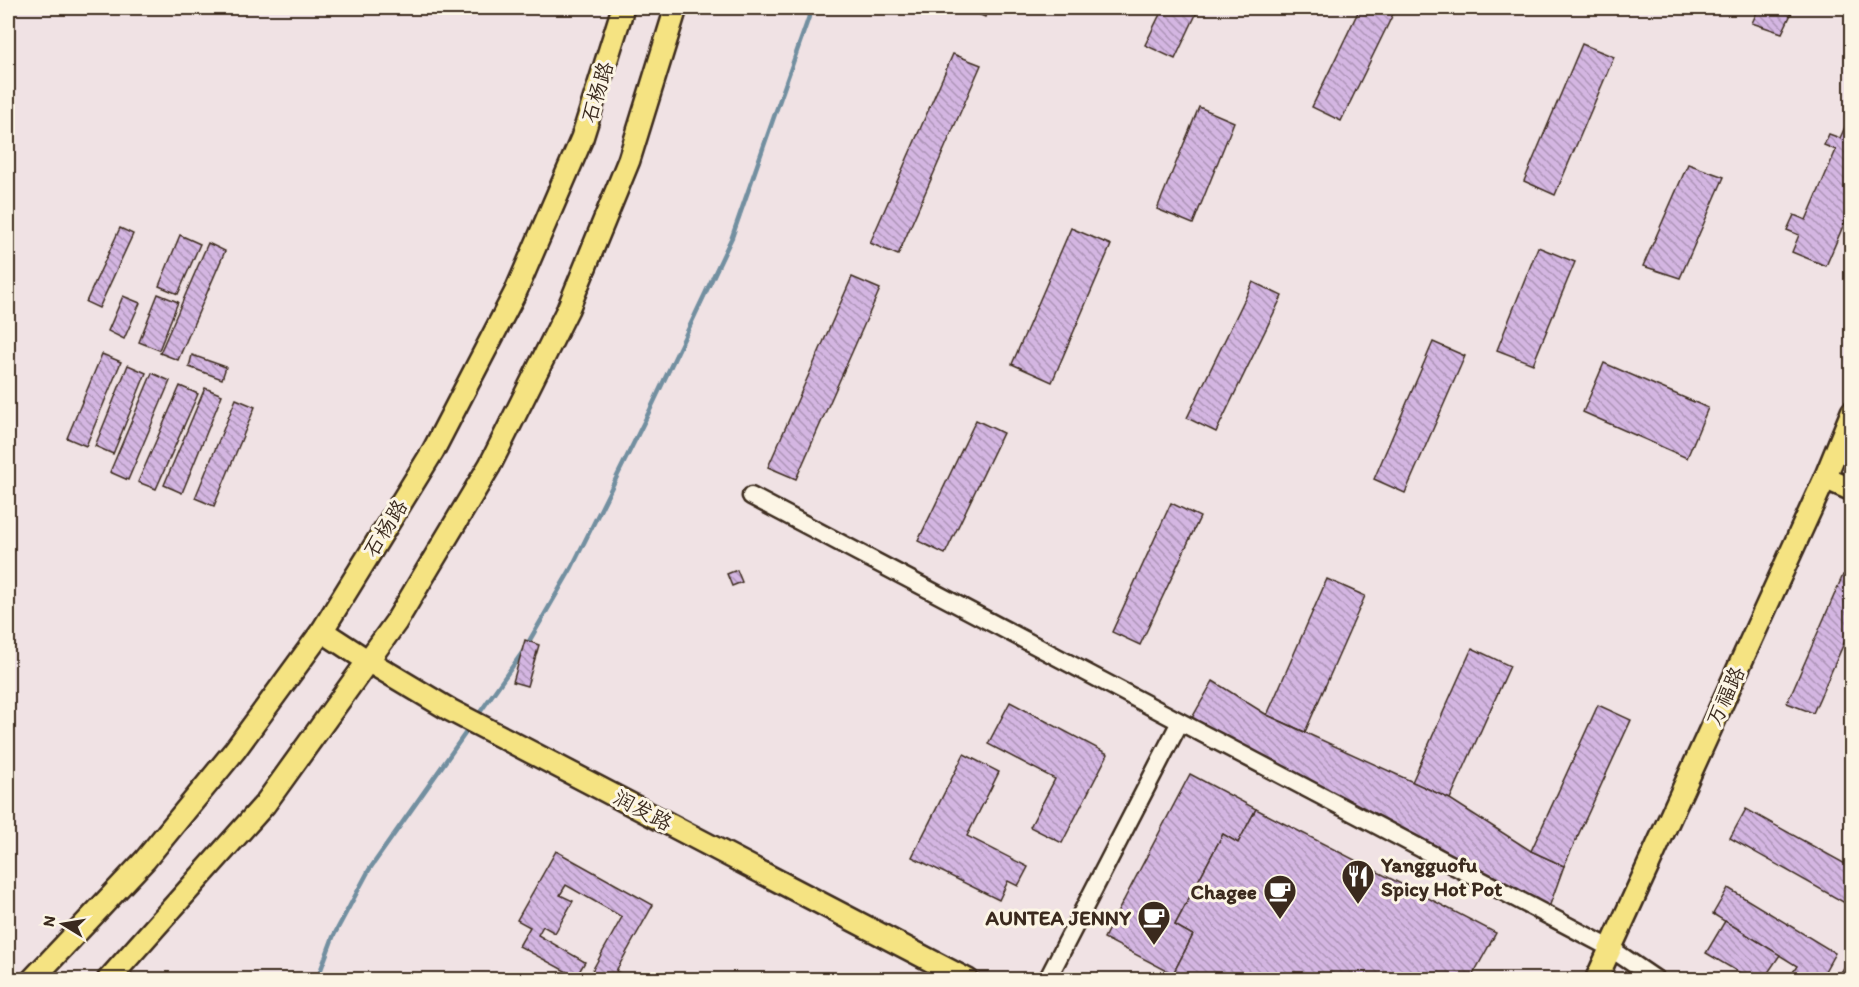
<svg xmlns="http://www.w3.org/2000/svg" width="1859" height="987" viewBox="0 0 1859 987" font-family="Itim,'LXGW WenKai TC',sans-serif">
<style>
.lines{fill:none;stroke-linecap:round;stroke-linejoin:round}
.stream{stroke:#728fa0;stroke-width:4.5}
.building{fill:url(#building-back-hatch);stroke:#3b2a1e;stroke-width:1.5}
.minor-casing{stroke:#3b2a1e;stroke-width:21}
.major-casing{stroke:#3b2a1e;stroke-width:26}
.minor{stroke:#fcf5e5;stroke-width:16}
.major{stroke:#f5e382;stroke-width:21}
.labels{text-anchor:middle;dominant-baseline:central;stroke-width:6;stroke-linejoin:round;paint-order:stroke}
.street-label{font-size:21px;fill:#3b2a1e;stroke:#fcf5e5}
.poi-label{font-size:21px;font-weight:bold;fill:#3b2a1e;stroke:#fcf5e5;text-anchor:end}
</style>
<defs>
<pattern id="building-back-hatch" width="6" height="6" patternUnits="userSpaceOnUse" patternTransform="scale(1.5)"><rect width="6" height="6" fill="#d4b6e2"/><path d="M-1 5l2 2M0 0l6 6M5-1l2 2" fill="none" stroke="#ad94b7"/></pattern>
</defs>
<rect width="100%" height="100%" fill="#f0e2e4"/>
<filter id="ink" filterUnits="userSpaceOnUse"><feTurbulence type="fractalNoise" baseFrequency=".0167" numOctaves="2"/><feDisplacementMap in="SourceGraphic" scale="12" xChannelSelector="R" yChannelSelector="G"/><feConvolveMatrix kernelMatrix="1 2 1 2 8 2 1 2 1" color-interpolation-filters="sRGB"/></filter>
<g filter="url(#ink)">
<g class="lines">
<g class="stream">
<polyline points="476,718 524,650 572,567 650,410 732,237 812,8"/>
<polyline points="317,980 333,937 369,870 469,728"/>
</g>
</g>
<g class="building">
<polygon points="965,8 989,8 985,17"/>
<polygon points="1163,8 1199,8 1175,59 1145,45"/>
<polygon points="1360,8 1396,8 1341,121 1312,107"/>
<polygon points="1759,8 1794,8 1782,33 1752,23"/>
<polygon points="1582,44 1614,57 1555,195 1524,181"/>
<polygon points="953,54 981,65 898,255 870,243"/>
<polygon points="1199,107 1234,122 1193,224 1157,209"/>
<polygon points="1846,125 1852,127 1852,205 1826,266 1792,252 1799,235 1787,230 1794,215 1806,220 1836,150 1824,145 1829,134 1840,138"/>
<polygon points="1688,164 1724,177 1680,278 1643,266"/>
<polygon points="120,228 133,234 99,308 86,302"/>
<polygon points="1071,228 1111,245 1052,382 1012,364"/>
<polygon points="180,235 200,244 178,294 159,286"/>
<polygon points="208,243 225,251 178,360 160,353"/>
<polygon points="1538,247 1575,262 1533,364 1497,350"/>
<polygon points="852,277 880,289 796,479 768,467"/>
<polygon points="1253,282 1282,296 1216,432 1187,418"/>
<polygon points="158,294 178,302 159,350 139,342"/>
<polygon points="123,296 140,303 124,339 108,331"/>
<polygon points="1433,342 1465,356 1405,493 1374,479"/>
<polygon points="102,354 121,362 86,446 67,438"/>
<polygon points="192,355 226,367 222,379 189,367"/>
<polygon points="1604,363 1708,408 1687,458 1583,412"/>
<polygon points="128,365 146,373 113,454 95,446"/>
<polygon points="152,373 170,381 128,480 110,472"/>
<polygon points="180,386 198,394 156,489 138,482"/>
<polygon points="205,388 222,395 182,493 164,485"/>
<polygon points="236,399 255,407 214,506 195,498"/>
<polygon points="976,420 1003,433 945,554 918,541"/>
<polygon points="1171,503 1200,517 1140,645 1112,632"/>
<polygon points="737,570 742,582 732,586 727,574"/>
<polygon points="1843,575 1852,579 1852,625 1813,713 1787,703"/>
<polygon points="1327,579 1365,596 1305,732 1267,715"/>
<polygon points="525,640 539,645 527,686 513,682"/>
<polygon points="1472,648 1510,666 1450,799 1412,782"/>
<polygon points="1213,681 1267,715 1450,799 1531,851 1564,866 1547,913 1192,718"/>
<polygon points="1010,702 1108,754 1062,843 1030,827 1055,779 988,744"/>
<polygon points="1598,705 1631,720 1564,866 1531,851"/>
<polygon points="964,754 999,772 967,836 1028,867 1018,886 1008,881 999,900 912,857"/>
<polygon points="1190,774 1256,809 1238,843 1223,834 1175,925 1193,935 1173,974 1104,938"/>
<polygon points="1256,809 1496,933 1470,980 1186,980 1173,974 1193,935 1175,925 1223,834 1238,843"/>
<polygon points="1746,809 1847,865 1852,856 1852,907 1730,838"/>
<polygon points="556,851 653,905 616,971 632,980 587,980 622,917 566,885 560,895 573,901 555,933 543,926 538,935 585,962 576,977 519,946 530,927 517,920"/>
<polygon points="1728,888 1835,953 1820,980 1788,980 1797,966 1713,914"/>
<polygon points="1725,921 1780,955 1763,980 1752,980 1706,953"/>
<polygon points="1849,960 1852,962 1852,980 1836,980"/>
</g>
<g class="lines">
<defs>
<g id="minor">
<polyline points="751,496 1610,948 1657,980"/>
<polyline points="1047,980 1180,722"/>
</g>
<g id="major">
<polyline points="1825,478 1852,490"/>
<polyline points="322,631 368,661 450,710 968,980"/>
<polyline points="32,980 145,860 235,750 322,631 433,451 516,291 582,138 623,8"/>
<polyline points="108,980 265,804 396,622 490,465 568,309 629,160 676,8"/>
<polyline points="1596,980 1825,478 1852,412"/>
</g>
</defs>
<use href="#minor" class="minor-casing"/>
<use href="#major" class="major-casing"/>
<use href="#minor" class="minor"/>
<use href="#major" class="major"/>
</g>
</g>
<defs>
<symbol id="restaurant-pin" viewBox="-11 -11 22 30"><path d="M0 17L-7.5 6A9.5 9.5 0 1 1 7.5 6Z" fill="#3b2a1e" stroke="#fcf5e5"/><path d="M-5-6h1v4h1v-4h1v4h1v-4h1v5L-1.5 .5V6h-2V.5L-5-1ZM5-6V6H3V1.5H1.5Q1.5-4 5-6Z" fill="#fff"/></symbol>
<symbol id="cafe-pin" viewBox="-11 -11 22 30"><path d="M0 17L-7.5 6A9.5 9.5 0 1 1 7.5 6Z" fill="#3b2a1e" stroke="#fcf5e5"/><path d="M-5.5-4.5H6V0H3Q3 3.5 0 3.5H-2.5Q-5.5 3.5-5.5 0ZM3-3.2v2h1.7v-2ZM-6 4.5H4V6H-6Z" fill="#fff"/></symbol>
</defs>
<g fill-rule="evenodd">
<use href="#restaurant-pin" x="1339" y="857" width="38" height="52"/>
<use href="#cafe-pin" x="1261" y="872" width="38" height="52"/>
<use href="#cafe-pin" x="1135" y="898" width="38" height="52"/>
</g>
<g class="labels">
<g class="street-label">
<text transform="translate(597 92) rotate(-73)">石杨路</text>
<text transform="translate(385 528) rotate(-58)">石杨路</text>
<text transform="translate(1725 696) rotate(-65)">万福路</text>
<text transform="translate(643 810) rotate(28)">润发路</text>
</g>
<g class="poi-label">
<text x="1381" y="864" text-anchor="start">Yangguofu<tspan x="1381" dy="24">Spicy Hot Pot</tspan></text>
<text x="1257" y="891">Chagee</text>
<text x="1131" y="917">AUNTEA JENNY</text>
</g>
</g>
<rect width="1859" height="987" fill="none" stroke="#fcf5e5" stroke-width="30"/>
<rect x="15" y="15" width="1829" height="957" fill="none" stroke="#3b2a1e" stroke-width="2" filter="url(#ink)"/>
<g transform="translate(63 924) rotate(281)" stroke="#fcf5e5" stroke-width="4.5" paint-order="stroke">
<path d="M0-4.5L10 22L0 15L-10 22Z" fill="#3b2a1e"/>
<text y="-9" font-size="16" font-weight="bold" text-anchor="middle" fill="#3b2a1e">N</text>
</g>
</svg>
